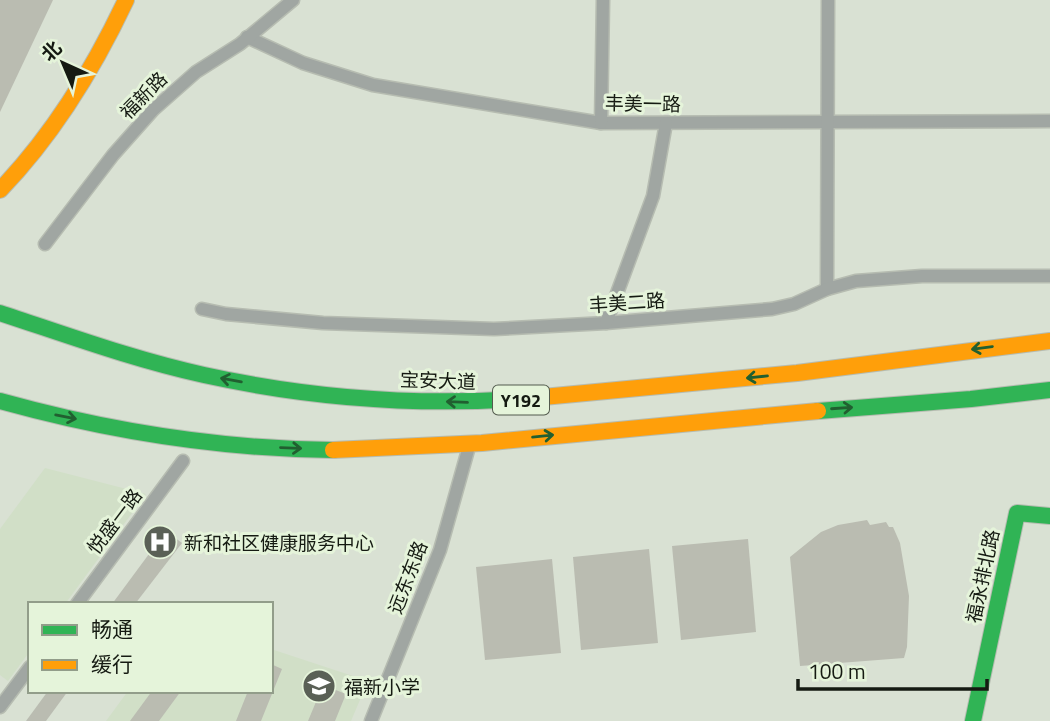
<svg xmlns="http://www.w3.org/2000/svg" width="1050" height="721" viewBox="0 0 1050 721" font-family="'Titillium Web','Noto Sans SC',sans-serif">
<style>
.built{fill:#d1dfc7}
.building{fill:#babcb1}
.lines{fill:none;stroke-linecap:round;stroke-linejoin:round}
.street-casing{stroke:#b6bcb1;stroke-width:15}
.fast-casing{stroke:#b6bcb1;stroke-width:18}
.slow-casing{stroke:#b6bcb1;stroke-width:18}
.street{stroke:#a0a6a2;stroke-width:12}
.fast{stroke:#30b455;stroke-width:16}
.slow{stroke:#ff9f0a;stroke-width:16}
.oneway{stroke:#215f30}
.labels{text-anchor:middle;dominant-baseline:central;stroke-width:6;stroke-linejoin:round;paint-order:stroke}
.shield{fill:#e5f4da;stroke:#535b4e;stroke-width:2}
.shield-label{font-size:18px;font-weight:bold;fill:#151a12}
.street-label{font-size:19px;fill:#151a12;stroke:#e5f4da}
.poi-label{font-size:19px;fill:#151a12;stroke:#e5f4da;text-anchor:start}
</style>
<rect width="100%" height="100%" fill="#d9e1d3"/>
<g class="built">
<polygon points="45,468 146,494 65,604 30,604 30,651 8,681 0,675 0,529"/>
<polygon points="271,649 368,681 351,721 106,721 128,691 271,691"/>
</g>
<g class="building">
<polygon points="0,0 53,0 0,112"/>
<polygon points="867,520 870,525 886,522 889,527 893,527 900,543 909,596 907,647 904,658 800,666 790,557 821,532 838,525"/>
<polygon points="166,531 182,543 135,604 112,604"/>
<polygon points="748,539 756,632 681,640 672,546"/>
<polygon points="649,549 658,643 581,650 573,557"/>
<polygon points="552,559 561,653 485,660 476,567"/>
<polygon points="271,664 282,669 261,721 236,721 248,691 271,691"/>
<polygon points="323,685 346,694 335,721 308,721"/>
<polygon points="48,691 68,691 46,721 26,721"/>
<polygon points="152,691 181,691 159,721 130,721"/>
</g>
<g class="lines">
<defs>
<g id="street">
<polyline points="247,37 303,63 373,85 601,123 1050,121"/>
<polyline points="601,123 603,0"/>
<polyline points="45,244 113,155 153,110 196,72 240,44 293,0"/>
<polyline points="827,289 828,0"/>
<polyline points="202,309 226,314 323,323 494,329 606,323 772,309 794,304 827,289 856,281 922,276 1050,276"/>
<polyline points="606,323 653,196 666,123"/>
<polyline points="77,604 183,461"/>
<polyline points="0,707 30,667"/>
<polyline points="371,721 440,550 470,443"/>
</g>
<g id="fast">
<path d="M0,313C67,335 135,360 204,375C314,399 430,407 543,397"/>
<path d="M0,401C108,431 220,449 333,450"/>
<polyline points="818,411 971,399 1050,390"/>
<polyline points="973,721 1017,513 1050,516"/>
</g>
<g id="slow">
<path d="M0,190C54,134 93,70 126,0"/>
<polyline points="543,397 797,373 1050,341"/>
<polyline points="333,450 482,443 818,411"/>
</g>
</defs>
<use href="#street" class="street-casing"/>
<use href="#fast" class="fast-casing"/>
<use href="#slow" class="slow-casing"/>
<use href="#street" class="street"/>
<use href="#fast" class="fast"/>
<use href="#slow" class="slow"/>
</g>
<defs><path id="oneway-shaft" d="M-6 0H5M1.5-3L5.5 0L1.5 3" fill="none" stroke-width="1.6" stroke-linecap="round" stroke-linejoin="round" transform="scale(1.75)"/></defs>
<g class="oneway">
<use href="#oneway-shaft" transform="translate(982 348) rotate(172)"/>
<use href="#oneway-shaft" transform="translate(757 377) rotate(174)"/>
<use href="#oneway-shaft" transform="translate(231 380) rotate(-170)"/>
<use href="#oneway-shaft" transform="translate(457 402) rotate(-178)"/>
<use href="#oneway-shaft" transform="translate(842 408) rotate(-4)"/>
<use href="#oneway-shaft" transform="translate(66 417) rotate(11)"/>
<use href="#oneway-shaft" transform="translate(543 436) rotate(-6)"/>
<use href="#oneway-shaft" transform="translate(291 448) rotate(2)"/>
</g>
<defs>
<symbol id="hospital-disc" viewBox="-11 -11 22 22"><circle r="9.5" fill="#5a6056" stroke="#e5f4da"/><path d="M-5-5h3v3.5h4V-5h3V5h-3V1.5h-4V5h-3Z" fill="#fff"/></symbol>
<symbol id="school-disc" viewBox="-11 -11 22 22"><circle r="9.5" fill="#5a6056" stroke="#e5f4da"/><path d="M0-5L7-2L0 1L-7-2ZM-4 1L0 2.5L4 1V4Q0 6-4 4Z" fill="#fff"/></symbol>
</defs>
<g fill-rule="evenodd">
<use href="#hospital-disc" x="141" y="523" width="38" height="38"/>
<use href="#school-disc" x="300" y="667" width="38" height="38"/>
</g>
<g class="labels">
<rect class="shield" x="493" y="385.5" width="56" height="29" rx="5"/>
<g class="shield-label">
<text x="521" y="400">Y192</text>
</g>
<g class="street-label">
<text transform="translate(143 95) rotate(-45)">福新路</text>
<text transform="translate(643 103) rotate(1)">丰美一路</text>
<text transform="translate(627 302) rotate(-4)">丰美二路</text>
<text transform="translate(438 380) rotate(2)">宝安大道</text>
<text transform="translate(114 521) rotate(-53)">悦盛一路</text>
<text transform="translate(982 576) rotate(-78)">福永排北路</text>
<text transform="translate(407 577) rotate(-69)">远东东路</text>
</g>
<g class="poi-label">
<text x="184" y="542">新和社区健康服务中心</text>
<text x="344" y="686">福新小学</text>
</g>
</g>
<rect x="28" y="602" width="245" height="91" fill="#e5f4da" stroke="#929d8a" stroke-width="2"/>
<rect x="42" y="625" width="35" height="10" fill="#30b455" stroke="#929d8a" stroke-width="2"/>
<text x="91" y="637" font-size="21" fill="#151a12">畅通</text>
<rect x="42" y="660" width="35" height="10" fill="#ff9f0a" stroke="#929d8a" stroke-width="2"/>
<text x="91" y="672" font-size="21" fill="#151a12">缓行</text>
<g transform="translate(63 63) rotate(316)" stroke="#e5f4da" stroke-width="5" paint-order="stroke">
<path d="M0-5L12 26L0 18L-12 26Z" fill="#151a12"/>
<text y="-10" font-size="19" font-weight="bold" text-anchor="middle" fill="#151a12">北</text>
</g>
<path d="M798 679v10h189v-10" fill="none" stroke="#151a12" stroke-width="3.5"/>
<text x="808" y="679" font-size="21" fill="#151a12" stroke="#e5f4da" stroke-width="5" paint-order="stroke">100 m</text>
</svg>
